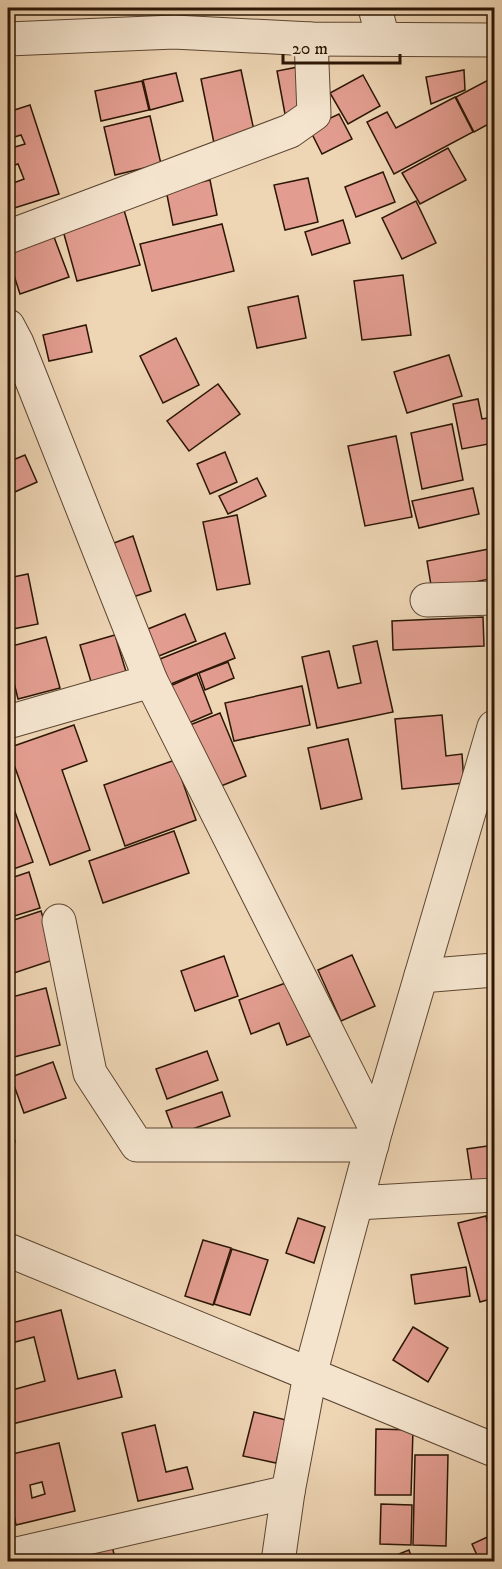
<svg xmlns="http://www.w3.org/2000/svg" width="502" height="1569" viewBox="0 0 502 1569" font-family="'IM FELL DW Pica',serif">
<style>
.building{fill:#e29d90;stroke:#2c1605;stroke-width:1.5;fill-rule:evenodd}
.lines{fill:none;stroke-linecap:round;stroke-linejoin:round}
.minor-casing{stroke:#5c4631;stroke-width:35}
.minor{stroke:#f4e4ce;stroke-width:33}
</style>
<rect width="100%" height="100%" fill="#eed5b4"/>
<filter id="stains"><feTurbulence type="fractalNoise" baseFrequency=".00333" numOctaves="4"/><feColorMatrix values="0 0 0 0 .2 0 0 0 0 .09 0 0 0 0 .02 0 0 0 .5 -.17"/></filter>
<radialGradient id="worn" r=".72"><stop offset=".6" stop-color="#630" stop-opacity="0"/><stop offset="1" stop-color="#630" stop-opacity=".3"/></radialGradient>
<g class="building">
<polygon points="298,67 306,110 285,114 277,71"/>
<polygon points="241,70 256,140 215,148 201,79"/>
<polygon points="464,70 465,90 431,104 426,77"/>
<polygon points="176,73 183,101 150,110 143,80"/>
<polygon points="363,75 380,106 348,124 330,93"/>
<polygon points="494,77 494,121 474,132 456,97"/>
<polygon points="142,81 149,110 101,121 95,91"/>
<polygon points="455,97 473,132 394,174 367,122 387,112 396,128"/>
<polygon points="30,105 59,194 8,210 8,185 24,179 18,164 8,167 8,149 25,144 21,135 8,139 8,112"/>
<polygon points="339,114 352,139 322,154 309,128"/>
<polygon points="150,116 161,164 115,175 104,127"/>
<polygon points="448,148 466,180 420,204 402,173"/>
<polygon points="383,172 395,202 356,217 345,187"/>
<polygon points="308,178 318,222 285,230 274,185"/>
<polygon points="210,180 217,215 173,225 166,190"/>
<polygon points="416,201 436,243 402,259 382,218"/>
<polygon points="124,210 140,265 77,281 62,227"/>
<polygon points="343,220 350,243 312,255 305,232"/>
<polygon points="222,224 234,271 152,291 140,244"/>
<polygon points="54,237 69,277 20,294 8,257 8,252"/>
<polygon points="403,275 411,335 362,340 354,281"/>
<polygon points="298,296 306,338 257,348 248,307"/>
<polygon points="86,325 92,352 49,361 43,335"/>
<polygon points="176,338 199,385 163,403 140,356"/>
<polygon points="449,355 462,396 407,413 394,372"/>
<polygon points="218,384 240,414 189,451 167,421"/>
<polygon points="478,399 482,419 494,417 494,443 462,449 453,404"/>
<polygon points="452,424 463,480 422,489 411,433"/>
<polygon points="396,436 412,517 365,526 348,446"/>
<polygon points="225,452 237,482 210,494 197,464"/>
<polygon points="25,455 37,482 8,495 8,462"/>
<polygon points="257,478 266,496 228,514 219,496"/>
<polygon points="473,488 479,514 419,528 412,501"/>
<polygon points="237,515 250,584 217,590 203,522"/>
<polygon points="133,536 151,591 121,601 103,547"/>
<polygon points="494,548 494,578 432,591 427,561"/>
<polygon points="28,574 38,624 8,630 8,578"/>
<polygon points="185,614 196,641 154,658 143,631"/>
<polygon points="483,617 484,646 393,650 392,621"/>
<polygon points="225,633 235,658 166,686 155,661"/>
<polygon points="115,635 127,675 92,685 80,645"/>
<polygon points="46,637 60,688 18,699 8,658 8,647"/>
<polygon points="377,641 393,712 317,728 302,657 329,651 338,688 361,683 353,646"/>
<polygon points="228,662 234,678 205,690 199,673"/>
<polygon points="197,674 212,713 184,725 168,687"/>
<polygon points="302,686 310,725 234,741 225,703"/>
<polygon points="220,713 246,776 211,790 185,727"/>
<polygon points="442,715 446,756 462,754 464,783 402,789 395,719"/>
<polygon points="74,725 87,761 62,770 90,850 50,865 8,748"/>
<polygon points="348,739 362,799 321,809 308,748"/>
<polygon points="175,760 196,820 125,846 104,785"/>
<polygon points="8,787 13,802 8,804"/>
<polygon points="14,809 33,862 8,871 8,812"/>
<polygon points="174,831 189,873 103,903 89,861"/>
<polygon points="29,872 40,908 8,918 8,879"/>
<polygon points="41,911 56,959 8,975 8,922"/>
<polygon points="352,955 375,1006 341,1021 318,970"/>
<polygon points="224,956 238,996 195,1011 181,971"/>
<polygon points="291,981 310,1036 287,1045 279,1023 251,1034 239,1000"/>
<polygon points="46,988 60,1045 14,1057 8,1034 8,998"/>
<polygon points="207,1051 218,1080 167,1099 156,1069"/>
<polygon points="53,1062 66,1098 24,1113 11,1077"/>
<polygon points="222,1092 230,1116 175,1135 166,1111"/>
<polygon points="8,1113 15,1142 8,1144"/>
<polygon points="494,1145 494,1178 472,1182 467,1149"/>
<polygon points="486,1216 494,1249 494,1298 480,1302 458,1223"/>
<polygon points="298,1218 325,1227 314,1263 286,1253"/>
<polygon points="203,1240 231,1248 213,1305 185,1296"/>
<polygon points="232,1249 268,1260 250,1315 214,1304"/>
<polygon points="466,1267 470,1296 415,1304 411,1275"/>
<polygon points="61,1310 78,1379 115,1370 122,1397 8,1425 8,1372 12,1390 45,1381 34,1337 8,1344 8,1324"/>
<polygon points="413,1327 448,1348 428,1382 393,1360"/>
<polygon points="254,1412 286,1420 276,1463 243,1456"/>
<polygon points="155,1425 166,1472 187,1467 193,1489 138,1501 122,1433"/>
<polygon points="376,1429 413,1430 411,1495 375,1495"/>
<path d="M59,1443L75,1511L16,1525L10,1496L8,1497V1455ZM42,1482L45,1494L32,1498L30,1485Z"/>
<polygon points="415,1455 448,1455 446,1546 413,1545"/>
<polygon points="381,1504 412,1505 411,1545 380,1544"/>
<polygon points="494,1534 494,1562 480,1562 472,1544"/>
<polygon points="112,1546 116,1562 51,1562"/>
<polygon points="409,1550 413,1562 379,1562"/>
</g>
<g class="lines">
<defs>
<g id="minor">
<polyline points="375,8 383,39"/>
<polyline points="8,39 174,32 311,39 494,40"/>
<polyline points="8,237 290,131 314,114 311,39"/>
<polyline points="8,326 17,343 151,681 376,1129"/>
<polyline points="427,600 494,598"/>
<polyline points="8,722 151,681"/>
<polyline points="59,921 90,1073 137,1145 372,1145"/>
<polyline points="421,976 494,970"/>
<polyline points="357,1203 494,1195"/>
<polyline points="8,1250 494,1450"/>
<polyline points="8,1556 288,1492"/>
<polyline points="278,1562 288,1492 310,1375 376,1129 494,727"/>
</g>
</defs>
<use href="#minor" class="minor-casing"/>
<use href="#minor" class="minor"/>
</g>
<rect width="502" height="1569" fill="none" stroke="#eed5b4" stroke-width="30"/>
<rect x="9" y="9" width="484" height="1551" fill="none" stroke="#2c1605" stroke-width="3"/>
<rect x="15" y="15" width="472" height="1539" fill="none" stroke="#2c1605" stroke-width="1.5"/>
<path d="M283 54v9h117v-9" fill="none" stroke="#2c1605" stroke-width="3"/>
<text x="292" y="54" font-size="18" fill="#2c1605" stroke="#f4e4ce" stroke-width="4.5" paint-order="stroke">20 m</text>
<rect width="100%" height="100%" filter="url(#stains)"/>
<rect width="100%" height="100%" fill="url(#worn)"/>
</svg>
